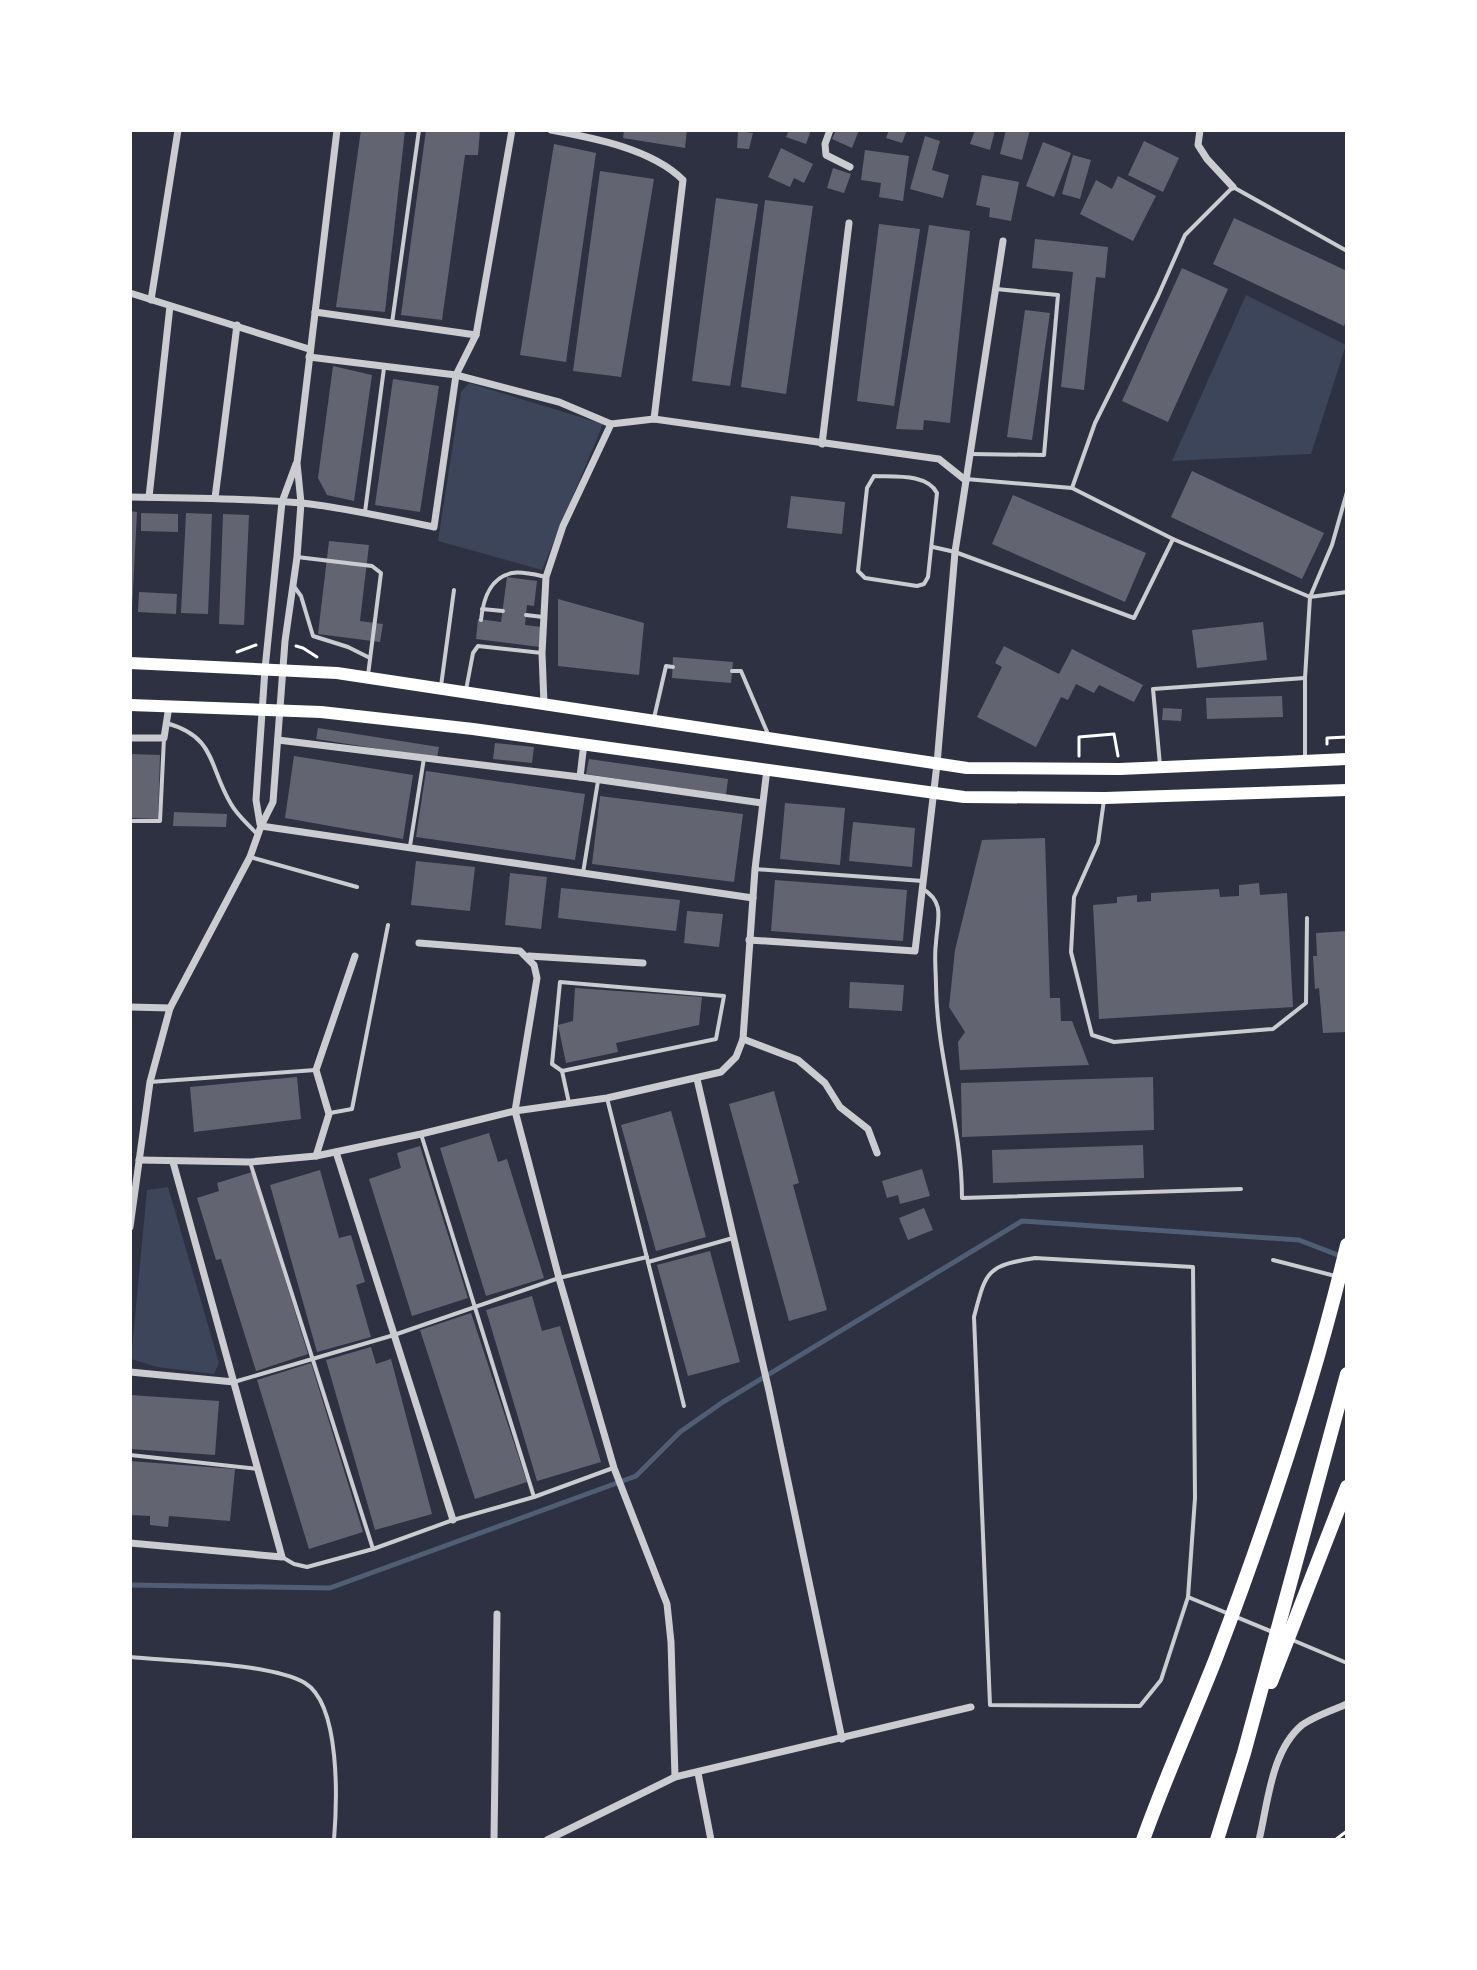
<svg xmlns="http://www.w3.org/2000/svg" width="1477" height="1970" viewBox="0 0 1477 1970" font-family="Jost,sans-serif">
<style>
.green{fill:#3c4559}
.lines{fill:none;stroke-linecap:round;stroke-linejoin:round}
.stream{stroke:#4f5d75;stroke-width:5}
.building{fill:#626471}
.path{stroke:#fff;stroke-width:3}
.service{stroke:#caccd0;stroke-width:4}
.minor{stroke:#caccd0;stroke-width:7}
.primary{stroke:#fff;stroke-width:12}
.motorway{stroke:#fff;stroke-width:14}
</style>
<rect width="100%" height="100%" fill="#2d3142"/>
<g class="green">
<polygon points="1246,295 1346,345 1311,454 1172,461"/>
<polygon points="469,383 603,424 542,570 438,541 461,392"/>
<polygon points="168,1187 219,1363 214,1374 157,1367 131,1359 147,1190"/>
</g>
<g class="lines">
<polyline class="stream" points="130,1585 330,1588 636,1476 680,1432 723,1402 1022,1221 1299,1240 1343,1257"/>
</g>
<g class="building">
<polygon points="361,130 405,130 385,312 336,307"/>
<polygon points="426,130 480,130 478,155 465,155 442,320 401,315"/>
<polygon points="624,130 687,130 685,148 623,138"/>
<polygon points="789,130 811,130 806,144 786,137"/>
<polygon points="836,130 859,130 852,148 832,139"/>
<polygon points="889,130 907,130 902,143 886,138"/>
<polygon points="975,130 995,130 990,150 970,144"/>
<polygon points="1006,130 1030,130 1022,160 1000,154"/>
<polygon points="738,131 753,133 749,149 737,148"/>
<polygon points="925,136 940,141 932,170 949,175 943,198 910,189"/>
<polygon points="1144,141 1179,158 1163,192 1128,175"/>
<polygon points="1043,142 1071,153 1054,197 1026,186"/>
<polygon points="554,144 596,153 566,362 520,355"/>
<polygon points="781,148 813,164 804,183 794,178 790,187 768,177"/>
<polygon points="865,150 909,156 903,201 879,197 881,183 861,180"/>
<polygon points="1073,155 1091,160 1080,199 1062,194"/>
<polygon points="833,168 851,174 844,193 827,188"/>
<polygon points="600,171 654,179 621,377 573,371"/>
<polygon points="982,175 1019,182 1011,221 989,217 990,208 976,205"/>
<polygon points="1118,176 1156,196 1133,241 1080,214 1096,180 1112,189"/>
<polygon points="716,198 758,204 730,386 692,381"/>
<polygon points="765,200 813,206 786,394 741,387"/>
<polygon points="1234,218 1347,271 1347,319 1344,326 1213,264"/>
<polygon points="879,224 920,229 894,406 857,401"/>
<polygon points="929,225 970,231 950,423 924,420 923,430 896,429"/>
<polygon points="1035,239 1108,247 1105,278 1096,277 1084,390 1061,387 1073,272 1032,268"/>
<polygon points="1182,268 1228,289 1168,422 1122,401"/>
<polygon points="1025,310 1050,313 1032,440 1007,437"/>
<polygon points="333,366 372,375 354,501 327,495 318,478"/>
<polygon points="393,379 439,386 420,512 375,505"/>
<polygon points="1192,471 1324,533 1302,579 1171,517"/>
<polygon points="1013,495 1146,553 1125,602 992,544"/>
<polygon points="791,496 845,502 842,534 787,528"/>
<polygon points="130,511 137,512 132,609 130,609"/>
<polygon points="141,513 178,514 178,532 141,531"/>
<polygon points="186,513 212,514 208,614 181,613"/>
<polygon points="223,514 249,515 244,625 219,624"/>
<polygon points="329,541 369,545 360,621 383,624 380,642 318,634"/>
<polygon points="507,577 537,581 534,606 527,605 525,625 542,627 540,647 476,639 478,619 501,622"/>
<polygon points="139,592 177,594 176,614 138,612"/>
<polygon points="558,599 644,623 639,675 558,666"/>
<polygon points="1263,622 1267,660 1197,668 1192,630"/>
<polygon points="1004,646 1059,674 1072,649 1143,685 1134,702 1099,685 1094,693 1076,684 1068,700 1061,697 1036,747 977,717 1002,667 995,663"/>
<polygon points="673,657 733,662 731,683 672,678"/>
<polygon points="1282,696 1283,717 1207,719 1206,698"/>
<polygon points="1163,708 1182,709 1181,721 1162,720"/>
<polygon points="318,728 439,747 437,758 316,739"/>
<polygon points="495,743 534,747 532,763 493,759"/>
<polygon points="130,754 160,755 158,819 130,818"/>
<polygon points="294,756 413,775 403,839 285,818"/>
<polygon points="589,759 728,779 726,795 586,774"/>
<polygon points="426,771 585,794 575,860 416,837"/>
<polygon points="600,796 743,814 734,882 592,864"/>
<polygon points="785,803 845,808 840,865 780,859"/>
<polygon points="174,812 227,814 226,827 173,826"/>
<polygon points="853,822 915,828 912,867 849,861"/>
<polygon points="1045,838 1050,998 1060,998 1061,1021 1072,1021 1089,1065 960,1070 958,1042 965,1032 949,1007 955,950 982,840"/>
<polygon points="416,861 475,867 470,911 411,905"/>
<polygon points="510,873 547,877 541,929 505,925"/>
<polygon points="775,880 907,890 903,941 771,931"/>
<polygon points="1259,883 1260,895 1287,893 1293,1007 1099,1019 1093,905 1117,903 1117,897 1137,895 1137,902 1151,901 1151,893 1219,889 1220,897 1239,896 1239,885"/>
<polygon points="561,888 680,900 676,931 558,918"/>
<polygon points="687,911 723,914 719,947 684,943"/>
<polygon points="1347,931 1347,1032 1323,1033 1319,988 1315,989 1313,956 1317,956 1316,933"/>
<polygon points="850,982 904,985 902,1011 849,1008"/>
<polygon points="575,988 702,997 699,1025 616,1043 618,1052 566,1063 558,1025 573,1021"/>
<polygon points="297,1077 301,1119 194,1132 190,1087"/>
<polygon points="1153,1077 1154,1130 962,1137 961,1083"/>
<polygon points="774,1091 799,1183 793,1185 827,1310 789,1321 729,1104"/>
<polygon points="671,1111 706,1237 656,1251 621,1125"/>
<polygon points="489,1133 498,1162 507,1159 544,1278 486,1296 440,1148"/>
<polygon points="1143,1145 1144,1178 993,1183 992,1150"/>
<polygon points="420,1146 468,1298 412,1316 369,1179 401,1168 397,1153"/>
<polygon points="922,1169 930,1196 900,1204 898,1195 887,1198 882,1181"/>
<polygon points="320,1170 339,1238 351,1235 365,1282 356,1285 371,1337 317,1352 270,1185"/>
<polygon points="252,1172 308,1354 256,1371 221,1259 216,1260 197,1198 219,1191 217,1183"/>
<polygon points="924,1208 933,1230 908,1240 899,1218"/>
<polygon points="710,1251 740,1362 688,1376 657,1265"/>
<polygon points="532,1296 542,1331 560,1326 601,1462 537,1481 486,1310"/>
<polygon points="471,1313 527,1482 475,1499 420,1330"/>
<polygon points="371,1347 376,1364 391,1359 432,1514 375,1530 326,1360"/>
<polygon points="311,1363 363,1532 309,1549 257,1380"/>
<polygon points="130,1395 219,1401 215,1455 130,1449"/>
<polygon points="130,1461 235,1469 230,1521 169,1516 168,1527 150,1525 150,1516 130,1515"/>
</g>
<g class="lines">
<g class="path">
<polyline points="296,646 303,648 317,657"/>
<polyline points="237,652 256,645"/>
<polyline points="1327,744 1327,738 1347,737"/>
<polyline points="1079,756 1079,737 1114,734 1118,756"/>
<polyline points="1335,1840 1347,1831"/>
<polyline points="1346,1840 1347,1839"/>
</g>
<g class="service">
<polyline points="392,323 419,130"/>
<polyline points="971,454 1044,455 1058,295 996,289"/>
<path d="M874,476C893,477 927,473 937,493L928,577L924,584L917,586L865,578L858,571L867,488Z"/>
<polyline points="966,479 1072,488 1173,539 1310,597 1347,592"/>
<polyline points="1072,488 1095,423 1158,296 1185,235 1233,187 1347,251"/>
<polyline points="365,512 384,368"/>
<polyline points="933,547 955,552 1134,618 1173,539"/>
<polyline points="297,557 372,566 381,573 368,675"/>
<polyline points="293,585 301,596 313,636 348,647 370,658"/>
<polyline points="482,609 503,611"/>
<polyline points="526,615 543,617"/>
<path d="M481,620C483,600 489,578 512,573C522,571 537,575 546,577"/>
<polyline points="732,671 741,671 768,734"/>
<polyline points="441,686 454,590"/>
<polyline points="466,690 473,653 478,646 542,653"/>
<polyline points="654,718 666,666 673,667"/>
<path d="M166,723C217,737 208,766 231,804C237,815 248,824 256,833"/>
<polyline points="1305,758 1305,678 1310,597 1332,545 1347,492"/>
<polyline points="1160,765 1153,689 1305,678"/>
<polyline points="1104,800 1098,843 1074,897 1071,952 1092,1035 1114,1042 1273,1029 1306,1003 1307,918"/>
<polyline points="130,821 160,821 164,738"/>
<polyline points="410,846 424,758"/>
<polyline points="250,857 357,887"/>
<polyline points="755,869 923,881"/>
<polyline points="583,873 598,781"/>
<path d="M923,889C946,903 937,921 936,943C934,957 936,972 936,986C937,1058 962,1126 962,1198L1241,1189"/>
<polygon points="560,982 724,996 716,1039 562,1071 552,1064"/>
<polyline points="562,1071 569,1103"/>
<polyline points="150,1082 315,1070"/>
<polyline points="607,1098 684,1406"/>
<polyline points="330,1113 352,1109 388,925"/>
<polyline points="421,1134 534,1497"/>
<polyline points="250,1162 373,1549"/>
<path d="M1035,1258L1193,1267L1195,1498L1188,1597L1161,1680L1140,1706L990,1705L974,1317C986,1271 986,1266 1035,1258Z"/>
<polyline points="1273,1260 1347,1279"/>
<polyline points="648,1262 733,1238"/>
<polyline points="234,1382 394,1335 559,1278 647,1257"/>
<polyline points="130,1455 258,1469"/>
<polyline points="282,1557 294,1564 307,1567 373,1549 453,1520 534,1497 613,1468"/>
<polyline points="1188,1597 1275,1633"/>
<polyline points="1290,1639 1347,1663"/>
<path d="M130,1657C172,1661 271,1663 305,1683C341,1705 337,1803 334,1840"/>
</g>
<g class="minor">
<path d="M551,130C594,138 652,149 683,180L654,419"/>
<polyline points="830,130 825,144 826,155 850,167"/>
<polyline points="1200,130 1198,145 1207,159 1233,187"/>
<polyline points="130,293 309,349"/>
<polyline points="151,300 178,130"/>
<polyline points="315,312 476,335"/>
<polyline points="309,357 456,375 559,402 611,424"/>
<polyline points="822,444 849,223"/>
<path d="M130,497C187,498 245,498 302,503C346,508 390,518 434,527L456,375L476,335L512,130"/>
<polyline points="149,497 170,306"/>
<polyline points="215,498 237,325"/>
<polyline points="544,704 542,653 546,577 563,526 611,424 654,419 939,459 964,479"/>
<polyline points="130,738 164,738 169,706"/>
<polyline points="278,740 580,777 762,803"/>
<polyline points="580,777 584,743"/>
<polyline points="260,824 256,800 265,669 282,502 296,464"/>
<polyline points="261,826 753,898"/>
<polyline points="749,940 915,951 937,764 955,552 1003,241"/>
<polyline points="419,943 520,951 534,965 537,978 515,1111 559,1278 614,1468 667,1604 671,1642 675,1777"/>
<polyline points="529,956 643,963"/>
<polyline points="130,1007 170,1008"/>
<polyline points="743,1039 798,1060 825,1083 840,1107 868,1129 877,1153"/>
<polyline points="697,1079 769,1391 842,1739"/>
<polyline points="336,1152 453,1520"/>
<polyline points="316,1156 329,1114 316,1070 355,956"/>
<polyline points="139,1160 250,1162 316,1156 421,1134 515,1111 607,1098 721,1072 736,1057 743,1039 755,869 767,769"/>
<polyline points="130,1227 150,1082 170,1008 250,857 261,826 273,802 285,641 297,557 301,503 297,463 337,130"/>
<polyline points="130,1372 234,1382"/>
<polyline points="130,1543 282,1557 173,1162"/>
<polyline points="698,1773 711,1840"/>
<polyline points="494,1840 497,1614"/>
<polyline points="547,1840 675,1777 971,1707"/>
<path d="M1259,1840C1268,1803 1271,1751 1302,1725C1314,1716 1333,1710 1347,1704"/>
</g>
<g class="primary">
<polyline points="130,663 337,673 967,768 1120,769 1347,759"/>
<polyline points="130,705 321,712 473,729 964,797 1105,798 1347,790"/>
</g>
<g class="motorway">
<polyline points="1271,1682 1347,1487"/>
<path d="M1143,1840C1165,1778 1192,1719 1216,1658C1267,1524 1314,1385 1347,1245"/>
<polyline points="1217,1840 1244,1753 1347,1374"/>
</g>
</g>
<rect width="1477" height="1970" fill="none" stroke="#ffffff" stroke-width="264"/>
</svg>
